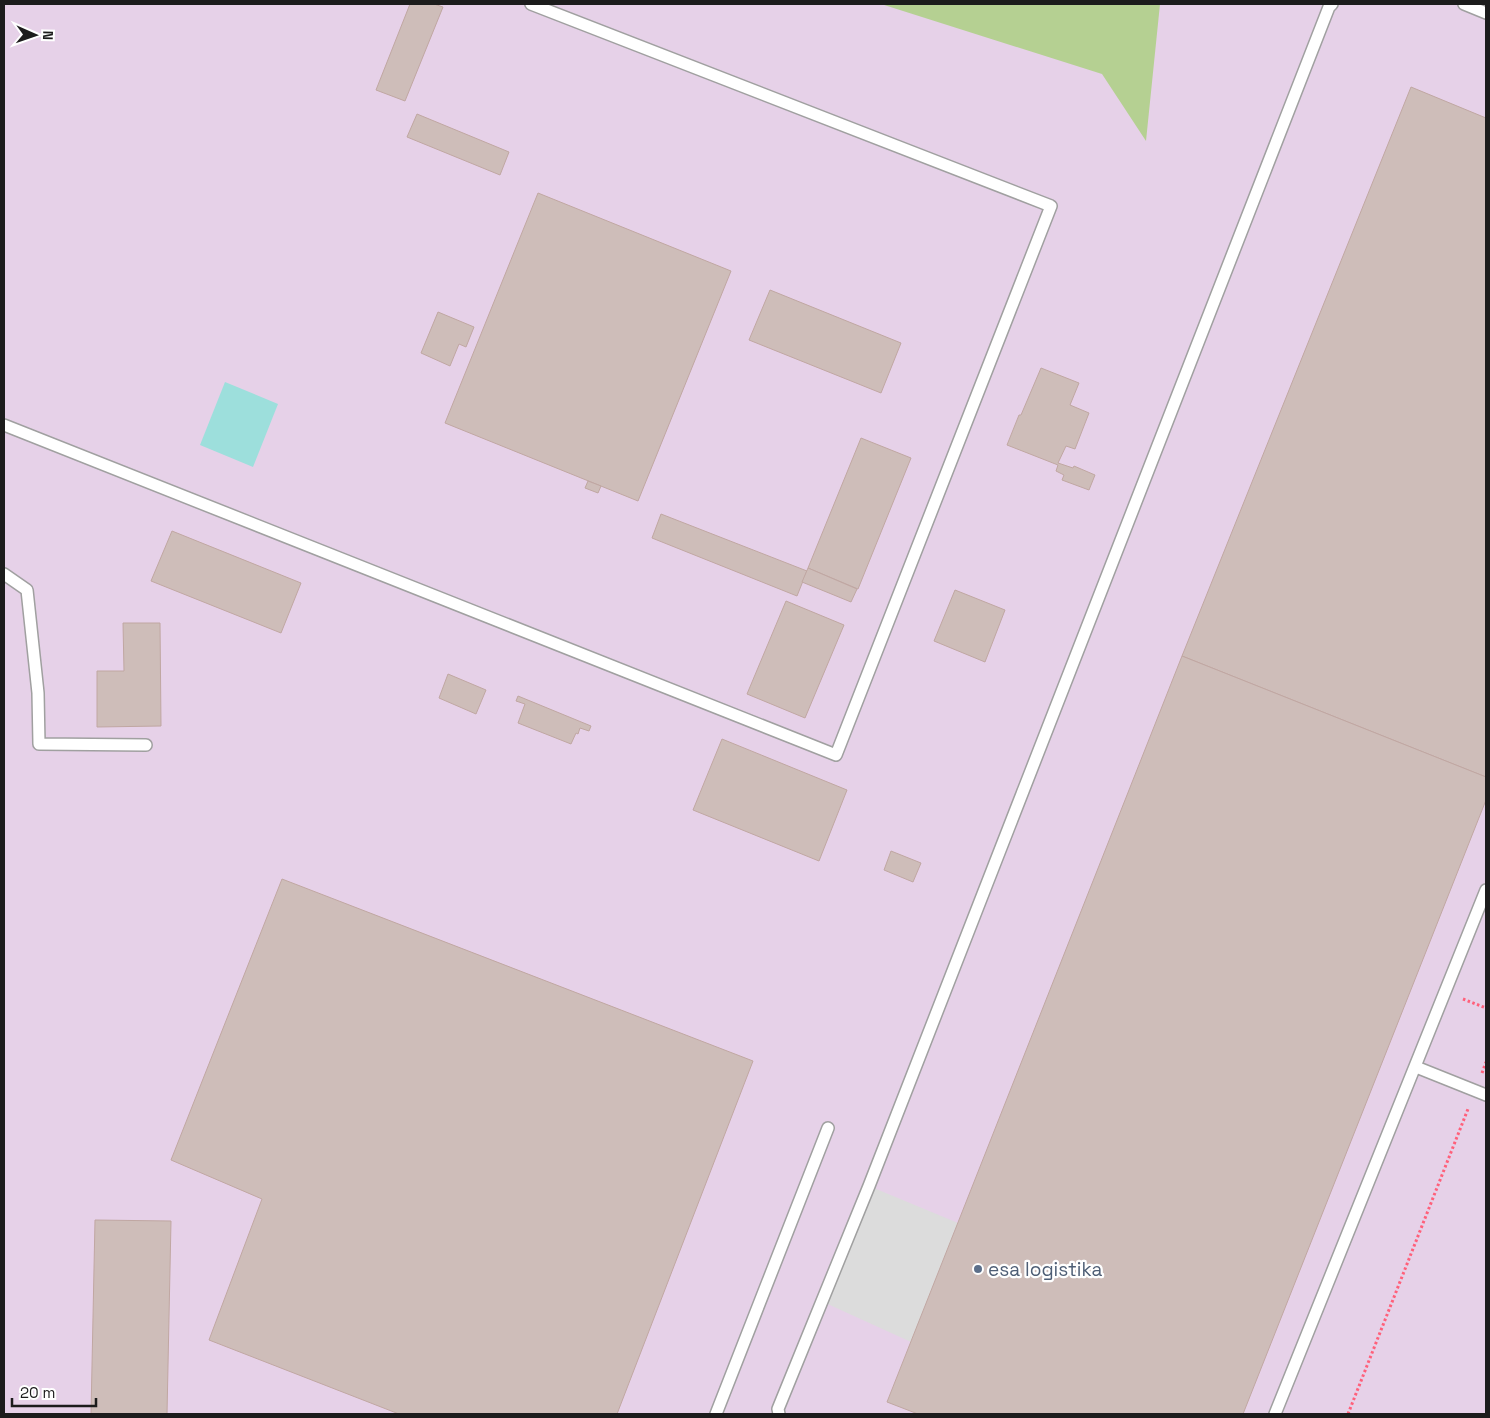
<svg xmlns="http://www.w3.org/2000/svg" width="1490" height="1418" viewBox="0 0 1490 1418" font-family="'Space Grotesk',sans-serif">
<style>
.industrial{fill:#e6d1e8}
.forest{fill:#b5d092}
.parking{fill:#dcdcdc}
.water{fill:#9ddfdc}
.building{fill:#cebdb9;stroke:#c0a7a2}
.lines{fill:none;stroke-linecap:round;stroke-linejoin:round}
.service-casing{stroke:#a0a0a0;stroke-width:14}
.path{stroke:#ff607a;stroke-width:3;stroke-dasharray:2.5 2.5;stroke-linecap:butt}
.service{stroke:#fff;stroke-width:11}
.service-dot{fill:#5c6f8a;stroke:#fff;stroke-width:2}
.labels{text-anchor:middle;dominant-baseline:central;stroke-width:4.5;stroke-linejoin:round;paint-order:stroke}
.service-label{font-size:19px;fill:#4e5e75;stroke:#fff;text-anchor:start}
</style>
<rect width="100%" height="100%" fill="#eee6e0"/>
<rect class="industrial" x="4" y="4" width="1482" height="1410"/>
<polygon class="forest" points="881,4 1160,4 1146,141 1102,74"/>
<polygon class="parking" points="869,1186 958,1223 911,1342 821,1301"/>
<polygon class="water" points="225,382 278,404 253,467 200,445"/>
<g class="building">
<polygon points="410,4 434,4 443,7 405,101 376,90"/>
<polygon points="1411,87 1486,118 1486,777 1182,656"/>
<polygon points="417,114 509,152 500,175 407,137"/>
<polygon points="538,193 731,271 638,501 445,423"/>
<polygon points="770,290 901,343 881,393 749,340"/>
<polygon points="438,312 474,327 466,347 459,344 450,366 421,353"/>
<polygon points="1041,368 1079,383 1070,405 1089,413 1075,449 1066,446 1058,463 1073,468 1074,466 1095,475 1089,490 1062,480 1064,475 1056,471 1058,465 1007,445 1019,415 1021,415"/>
<polygon points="861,438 911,458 858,589 808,568"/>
<polygon points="588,481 601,486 598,493 585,488"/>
<polygon points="661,514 807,571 797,596 652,538"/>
<polygon points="172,531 301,583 281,633 151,581"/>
<polygon points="808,568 857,589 851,602 802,582"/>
<polygon points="955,590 1005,610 985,662 934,641"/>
<polygon points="786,601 844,625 805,718 747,694"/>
<polygon points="123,623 160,623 161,726 97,727 97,671 124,671"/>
<polygon points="1182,656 1486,777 1486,800 1243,1414 918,1414 887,1402"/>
<polygon points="448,674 486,690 476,714 439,698"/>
<polygon points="518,696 591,726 589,731 580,728 578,734 576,733 571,744 518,723 525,704 516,701"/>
<polygon points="722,739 847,790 819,861 693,810"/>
<polygon points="891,851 921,863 913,882 884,870"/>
<polygon points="282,879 753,1061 617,1414 399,1414 209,1340 262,1199 171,1160"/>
<polygon points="95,1220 171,1221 167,1414 91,1414"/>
</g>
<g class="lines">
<defs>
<g id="service">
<polyline points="1464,4 1486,13"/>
<polyline points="4,425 836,755 1051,206 531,4"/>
<polyline points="4,574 27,590 38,693 39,744 146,745"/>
<polyline points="1416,1067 1486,1095"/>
<polyline points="716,1414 828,1128"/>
<polyline points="779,1414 778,1409 869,1186 1329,7 1332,4"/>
<polyline points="1275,1414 1486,890"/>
</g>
</defs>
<use href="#service" class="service-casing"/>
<g class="path">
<polyline points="1463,999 1486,1008"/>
<polyline points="1482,1073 1486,1062"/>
<polyline points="1348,1414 1468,1109"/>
</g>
<use href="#service" class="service"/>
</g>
<circle class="service-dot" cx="978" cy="1269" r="5"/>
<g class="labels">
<g class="service-label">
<text x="988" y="1269">esa logistika</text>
</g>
</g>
<rect width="1490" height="1418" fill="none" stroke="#1c1c1c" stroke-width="10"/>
<g transform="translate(35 35) rotate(92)" stroke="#ffffff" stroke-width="4" paint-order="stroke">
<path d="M0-4L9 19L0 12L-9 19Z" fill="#1c1c1c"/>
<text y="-8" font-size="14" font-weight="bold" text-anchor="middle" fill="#1c1c1c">N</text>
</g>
<path d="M12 1398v8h84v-8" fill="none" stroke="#1c1c1c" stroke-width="2.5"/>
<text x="20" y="1398" font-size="15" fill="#1c1c1c" stroke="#ffffff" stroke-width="4" paint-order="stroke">20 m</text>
</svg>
